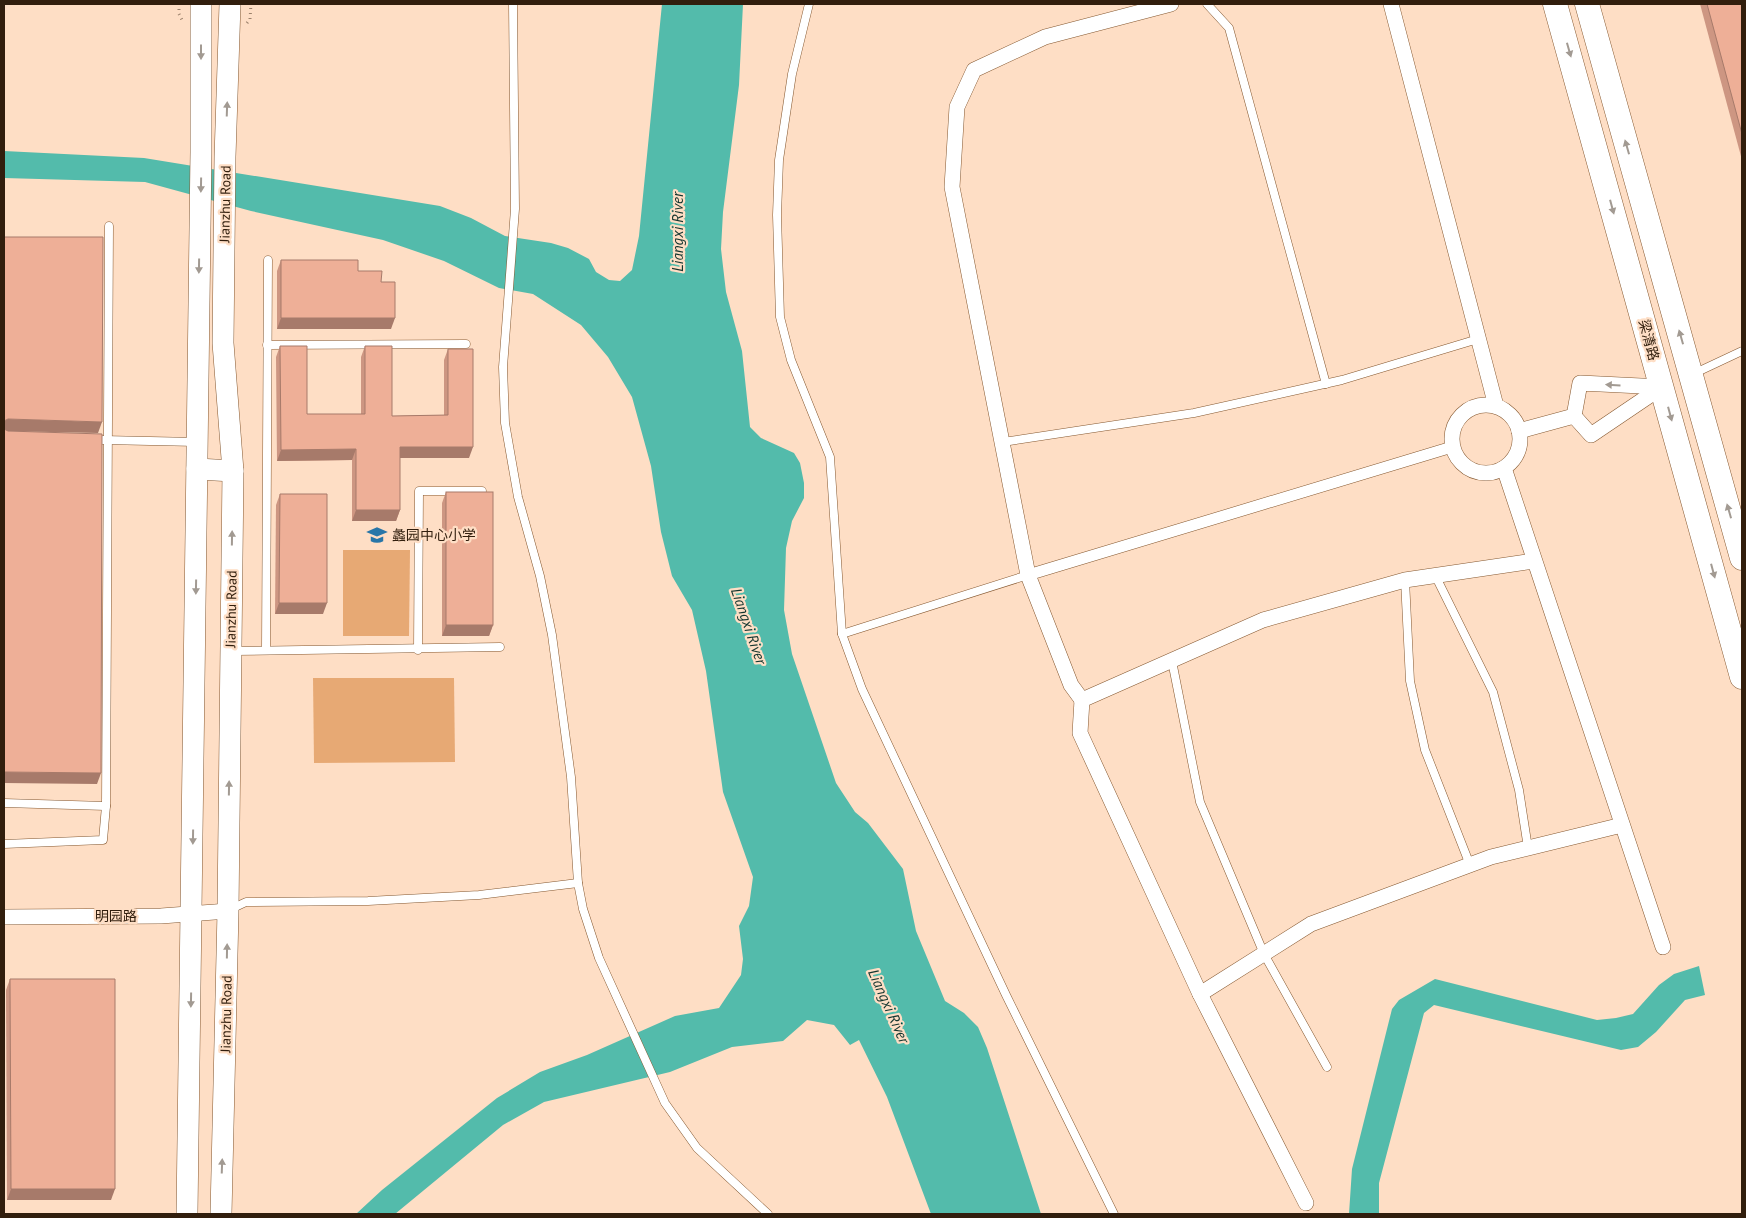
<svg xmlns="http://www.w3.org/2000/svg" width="1746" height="1218" viewBox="0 0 1746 1218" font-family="'PT Sans','Noto Sans SC',sans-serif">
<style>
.green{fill:#e7a974}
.water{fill:#53bbab}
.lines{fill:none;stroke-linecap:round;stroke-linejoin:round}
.service-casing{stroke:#855830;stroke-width:9}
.pedestrian-casing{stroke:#855830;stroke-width:12}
.minor-casing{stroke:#855830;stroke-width:16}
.secondary-casing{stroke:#855830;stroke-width:22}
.primary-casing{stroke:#855830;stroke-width:25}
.path{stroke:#9a806b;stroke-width:3;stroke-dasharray:1 4;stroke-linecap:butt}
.service{stroke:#fff;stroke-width:8}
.pedestrian{stroke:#fff;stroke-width:11}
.minor{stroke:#fff;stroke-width:15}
.secondary{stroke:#fff;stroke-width:21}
.primary{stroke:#fff;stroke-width:24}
.wall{fill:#cd9682}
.shaded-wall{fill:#a77a6a}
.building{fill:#eeaf97;stroke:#a77a6a}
.oneway{fill:#a29a92}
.labels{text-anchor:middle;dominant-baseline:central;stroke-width:4.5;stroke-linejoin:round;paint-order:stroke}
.street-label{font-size:14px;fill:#311e0d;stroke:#fedec5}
.poi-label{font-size:14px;fill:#311e0d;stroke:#fedec5;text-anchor:start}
.water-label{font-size:15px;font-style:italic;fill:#13342e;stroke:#fedec5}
</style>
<rect width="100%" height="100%" fill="#fedec5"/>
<g class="green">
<polygon points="343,550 410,550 409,636 343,636"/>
<polygon points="313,678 454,678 455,762 314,763"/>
</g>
<g class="water">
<polygon points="662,4 743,4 739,85 723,212 721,249 726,292 742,351 750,427 761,438 794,453 800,463 804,483 804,498 792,521 786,548 784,610 792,654 836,783 855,812 868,823 903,869 916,931 945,1001 964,1013 978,1027 987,1048 1041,1214 931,1214 887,1097 859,1040 850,1045 834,1025 807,1020 783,1041 732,1047 670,1072 544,1102 503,1125 395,1214 356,1214 382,1190 497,1098 540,1072 587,1055 675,1016 719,1008 741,975 743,959 739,926 749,906 753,877 723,792 706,671 692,610 672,576 661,532 651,466 632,397 608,357 581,325 533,294 499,288 444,261 383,240 251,211 145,182 4,178 4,151 144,158 440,206 471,218 505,236 551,243 568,248 589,259 596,272 609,280 620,281 632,270 639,236"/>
<polygon points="1699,966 1705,995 1685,1000 1656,1032 1638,1047 1621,1050 1434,1005 1424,1013 1379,1183 1379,1214 1349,1214 1352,1169 1392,1009 1399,1000 1435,979 1597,1020 1616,1018 1633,1014 1659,985 1674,974"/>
</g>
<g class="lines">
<defs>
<g id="service">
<polyline points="513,4 515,209 503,367 505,423 518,497 540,576 552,635 571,777 578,883 583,909 599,958 665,1103 697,1148 768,1214"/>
<polyline points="809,4 792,74 779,160 777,215 780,317 791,360 830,457 842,634 862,689 1006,995 1114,1214"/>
<polyline points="1207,4 1229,28 1326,384"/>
<polyline points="267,345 466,344"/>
<polyline points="1693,374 1742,351"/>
<polyline points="103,440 197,442"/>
<polyline points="1003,442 1194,413 1342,380 1478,339"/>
<polyline points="1435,575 1493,692 1519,790 1528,848"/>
<polyline points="1405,580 1410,681 1425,750 1470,865"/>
<polyline points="842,634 1028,575"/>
<polyline points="266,650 268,260"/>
<polyline points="418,650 419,491 482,491"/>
<polyline points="232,651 500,647"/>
<polyline points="1172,661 1200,802 1264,954 1327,1067"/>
<polyline points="4,803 106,806 109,226"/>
<polyline points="4,844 103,840 106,806"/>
<polyline points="229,910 246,902 368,901 479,895 578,883"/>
</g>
<polyline id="pedestrian" points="1028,575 1452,447"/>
<g id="minor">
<polyline points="1391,4 1496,406"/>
<circle cx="1486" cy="439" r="34"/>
<polyline points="1574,416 1580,383 1662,387"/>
<polyline points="1574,416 1591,435 1662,387"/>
<polyline points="1519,431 1574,416"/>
<polyline points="1504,468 1663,947"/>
<polyline points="1082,700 1071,685 1028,575 952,187 957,107 974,70 1045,37 1171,4"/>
<polyline points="4,917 161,916 228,911"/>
<polyline points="1200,994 1311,924 1491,857 1622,825"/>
<polyline points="1306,1203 1200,994 1080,733 1082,700 1263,620 1405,580 1534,561"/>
</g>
<g id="secondary">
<polyline points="197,469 233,471"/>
<polyline points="187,1214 201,152 201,4"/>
<polyline points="221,1214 228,911 233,471 223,343 225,157 230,4"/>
</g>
<g id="primary">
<polyline points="1555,4 1742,677"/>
<polyline points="1587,4 1742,558"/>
</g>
</defs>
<use href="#service" class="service-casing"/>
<use href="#pedestrian" class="pedestrian-casing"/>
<use href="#minor" class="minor-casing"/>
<use href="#secondary" class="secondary-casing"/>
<use href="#primary" class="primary-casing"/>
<g class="path">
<polyline points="179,4 179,14 182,20"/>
<polyline points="247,23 250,19 251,4"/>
</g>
<use href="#service" class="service"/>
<use href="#pedestrian" class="pedestrian"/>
<use href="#minor" class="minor"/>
<use href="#secondary" class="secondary"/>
<use href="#primary" class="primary"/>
</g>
<g class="wall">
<polygon points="1700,4 1742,4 1742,160"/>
<polygon points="281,260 358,271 381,282 391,329 277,329 277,271"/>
<polygon points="280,346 307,414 361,414 361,357 365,346 392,416 444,415 444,360 448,349 469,458 400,458 400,510 396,521 352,521 352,460 277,461 276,357"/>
<polygon points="446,492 493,625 489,636 442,636 442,503"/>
<polygon points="280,494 323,614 275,614 276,505"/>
<polygon points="10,979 111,1200 7,1200 6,990"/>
</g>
<g class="shaded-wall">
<polygon points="281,318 395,318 391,329 277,329"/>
<polygon points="8,419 102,422 98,433 4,431 4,421"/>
<polygon points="400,447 473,447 469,458 396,458"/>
<polygon points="356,449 352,460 277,461 281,450"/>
<polygon points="356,510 400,510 396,521 352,521"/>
<polygon points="279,603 327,603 323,614 275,614"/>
<polygon points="446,625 493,625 489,636 442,636"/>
<polygon points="4,772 101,773 97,784 4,783"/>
<polygon points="11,1189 115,1189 111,1200 7,1200"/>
</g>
<g class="building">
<polygon points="1707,4 1742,4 1742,134"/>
<polygon points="4,237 103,237 102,422 8,419 4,421"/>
<polygon points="281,260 358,260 358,271 382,271 381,282 395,282 395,318 281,318"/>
<polygon points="280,346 307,346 307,414 365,414 365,346 392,346 392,416 448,415 448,349 473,349 473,447 400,447 400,510 356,510 356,449 281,450"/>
<polygon points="4,429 8,431 102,434 101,773 4,772"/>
<rect x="446" y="492" width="47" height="133"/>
<polygon points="280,494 327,494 327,603 279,603"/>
<polygon points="10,979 115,979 115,1189 11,1189"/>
</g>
<defs><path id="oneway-solid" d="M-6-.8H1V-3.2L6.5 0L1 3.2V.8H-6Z" transform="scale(1.25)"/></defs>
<g class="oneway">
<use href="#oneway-solid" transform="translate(1569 50) rotate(74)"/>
<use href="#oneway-solid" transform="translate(201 52) rotate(90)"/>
<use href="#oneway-solid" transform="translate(227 109) rotate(-88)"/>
<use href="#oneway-solid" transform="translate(1627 147) rotate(-106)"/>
<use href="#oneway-solid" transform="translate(201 185) rotate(91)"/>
<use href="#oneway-solid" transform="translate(1612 207) rotate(75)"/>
<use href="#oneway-solid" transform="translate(199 266) rotate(91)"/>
<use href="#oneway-solid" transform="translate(1681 337) rotate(-106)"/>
<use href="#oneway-solid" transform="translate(1613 385) rotate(-177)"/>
<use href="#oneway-solid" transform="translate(1670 414) rotate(75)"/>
<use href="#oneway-solid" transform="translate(1729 511) rotate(-106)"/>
<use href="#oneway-solid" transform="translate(232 538) rotate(-89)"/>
<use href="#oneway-solid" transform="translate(1713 571) rotate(75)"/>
<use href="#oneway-solid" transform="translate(196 587) rotate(91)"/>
<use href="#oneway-solid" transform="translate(229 788) rotate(-89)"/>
<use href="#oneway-solid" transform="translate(193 837) rotate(91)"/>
<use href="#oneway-solid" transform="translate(227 951) rotate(-89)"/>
<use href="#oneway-solid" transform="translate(191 1000) rotate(91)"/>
<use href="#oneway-solid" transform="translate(222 1166) rotate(-88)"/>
</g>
<defs>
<symbol id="school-bare" viewBox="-9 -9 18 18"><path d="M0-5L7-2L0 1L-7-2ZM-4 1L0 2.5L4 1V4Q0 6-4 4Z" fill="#2876a8" stroke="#fedec5" stroke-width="2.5" paint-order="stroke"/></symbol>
</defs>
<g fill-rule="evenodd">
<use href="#school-bare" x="363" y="521" width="28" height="28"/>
</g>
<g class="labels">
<g class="street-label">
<text transform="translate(225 204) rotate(-89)">Jianzhu Road</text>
<text transform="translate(1649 340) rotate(75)">梁清路</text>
<text transform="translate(231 609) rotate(-89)">Jianzhu Road</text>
<text x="116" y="916">明园路</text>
<text transform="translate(226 1014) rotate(-89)">Jianzhu Road</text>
</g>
<g class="poi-label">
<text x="392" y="535">蠡园中心小学</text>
</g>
<g class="water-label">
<text transform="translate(677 232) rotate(-90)">Liangxi River</text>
<text transform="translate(749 626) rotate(71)">Liangxi River</text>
<text transform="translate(889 1006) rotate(66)">Liangxi River</text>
</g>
</g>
<rect width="1746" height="1218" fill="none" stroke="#311e0d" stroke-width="10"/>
</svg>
